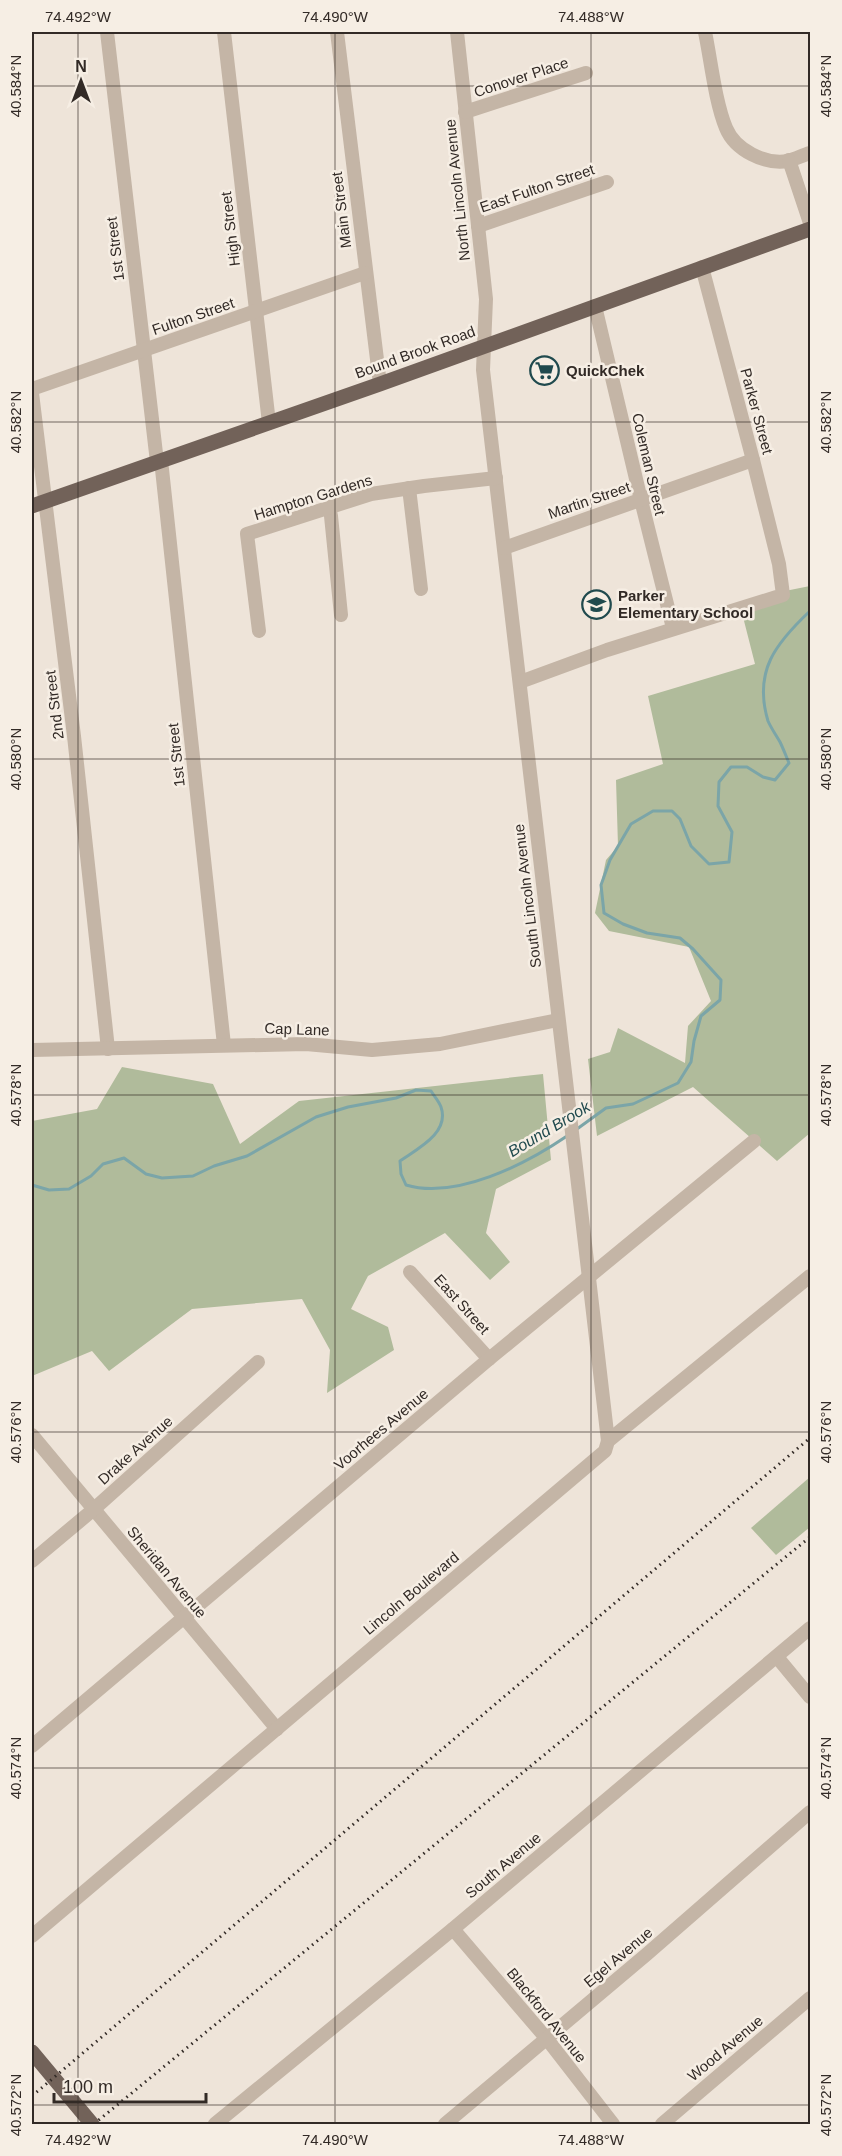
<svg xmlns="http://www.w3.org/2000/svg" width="842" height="2156" viewBox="0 0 842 2156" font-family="Helvetica,sans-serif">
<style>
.green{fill:#b0bb9b}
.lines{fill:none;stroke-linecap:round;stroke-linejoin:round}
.stream{stroke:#7ba5a8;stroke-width:3}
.minor{stroke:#c4b5a6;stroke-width:14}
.major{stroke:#726259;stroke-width:15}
.rail{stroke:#322a26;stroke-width:3;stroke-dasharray:1.5 4.5;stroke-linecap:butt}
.ticks{fill:none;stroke:#322a26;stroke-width:1.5;stroke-opacity:0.45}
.labels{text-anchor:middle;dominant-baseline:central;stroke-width:5;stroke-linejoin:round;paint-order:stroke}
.street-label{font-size:15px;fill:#322a26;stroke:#f6eee4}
.poi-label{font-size:15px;font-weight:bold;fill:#322a26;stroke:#f6eee4;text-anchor:start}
.water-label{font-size:16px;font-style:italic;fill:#204a4e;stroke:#f6eee4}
.neatline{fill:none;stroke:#322a26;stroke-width:2}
.ticks-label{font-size:15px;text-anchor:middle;fill:#322a26}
</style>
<rect width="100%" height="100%" fill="#eee4d9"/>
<g class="green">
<polygon points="810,586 810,1133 777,1161 693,1087 597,1136 588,1059 610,1052 618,1028 685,1063 688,1026 711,1001 689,947 609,931 595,913 606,860 618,846 616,780 663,764 648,696 755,664 742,613 770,594"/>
<polygon points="122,1067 213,1084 240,1144 299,1101 543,1074 551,1160 496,1189 486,1233 510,1262 490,1280 445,1233 368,1276 351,1309 388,1327 394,1350 327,1393 330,1350 302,1299 192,1309 109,1371 92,1351 32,1376 32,1121 97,1109"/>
<polygon points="810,1477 810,1527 776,1555 751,1528"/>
</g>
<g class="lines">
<g class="stream">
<path d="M577,1129L606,1108L633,1104L678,1083L691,1062L694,1041L701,1016L720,1000L721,980L693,949L680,938L647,933L623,924L604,913L601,885L610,860L631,824L653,811H672L680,819L691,846L709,864L729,862L732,832L718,806L719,782L731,767H747L763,777L775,780L789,763C786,756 783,748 780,742C776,735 771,728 768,721C753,671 776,643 810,611"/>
<path d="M32,1185L49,1190L69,1189L91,1176L103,1164L124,1158L146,1174L162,1178L193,1176L214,1166L247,1156L316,1117L348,1107L396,1098L416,1090L431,1091C434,1096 439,1101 441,1107C450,1133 417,1149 400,1161L401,1174L406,1185C456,1200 526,1164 567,1136"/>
</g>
<g class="minor">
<polyline points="107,32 157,462"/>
<polyline points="224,32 269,423"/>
<polyline points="337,32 380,384"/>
<polyline points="457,32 486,299 483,370 608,1441"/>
<path d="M705,32C711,61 715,101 726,128C735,150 765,165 788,161C796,159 803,155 810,153"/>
<polyline points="465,112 586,73"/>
<polyline points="789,160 810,223"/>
<polyline points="478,226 607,182"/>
<polyline points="595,306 641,500 673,628"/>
<polyline points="32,389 365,273"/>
<polyline points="32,393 74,736 108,1049"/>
<polyline points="161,460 224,1045"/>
<polyline points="409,488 421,589"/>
<polyline points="329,507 331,516 341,615"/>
<polyline points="504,548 753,460"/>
<polyline points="259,631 247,534 371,494 424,486 496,478"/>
<polyline points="520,682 607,650 783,595 779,564 753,460 702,267"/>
<polyline points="32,1050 306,1044 372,1050 440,1044 558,1020"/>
<polyline points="410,1272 489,1359"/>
<polyline points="32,1435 277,1729"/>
<polyline points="32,1561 94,1509 258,1362"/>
<polyline points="777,1657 810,1697"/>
<polyline points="32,1746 489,1359 754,1141"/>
<polyline points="453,1929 547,2039 613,2124"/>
<polyline points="32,1936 605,1451 608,1441 810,1276"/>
<polyline points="215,2124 453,1929 810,1628"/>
<polyline points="445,2124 647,1954 810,1812"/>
<polyline points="662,2124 810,1998"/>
</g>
<g class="major">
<polyline points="32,506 380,384 810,229"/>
<polyline points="32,2052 92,2124"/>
</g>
<g class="rail">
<polyline points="32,2096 810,1438"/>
<polyline points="94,2124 810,1537"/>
</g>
</g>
<path class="ticks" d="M78,32V2124M335,32V2124M591,32V2124M32,86H810M32,422H810M32,759H810M32,1095H810M32,1432H810M32,1768H810M32,2105H810"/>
<defs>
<symbol id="supermarket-ring" viewBox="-11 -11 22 22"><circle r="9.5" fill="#f6eee4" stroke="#204a4e" stroke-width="1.5"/><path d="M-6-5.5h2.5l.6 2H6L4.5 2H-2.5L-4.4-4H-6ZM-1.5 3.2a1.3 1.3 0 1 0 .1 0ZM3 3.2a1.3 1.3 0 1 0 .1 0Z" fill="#204a4e"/></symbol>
<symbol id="school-ring" viewBox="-11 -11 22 22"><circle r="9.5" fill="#f6eee4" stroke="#204a4e" stroke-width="1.5"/><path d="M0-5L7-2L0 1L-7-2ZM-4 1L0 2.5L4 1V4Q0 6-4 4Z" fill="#204a4e"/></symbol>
</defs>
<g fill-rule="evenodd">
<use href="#supermarket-ring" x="528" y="354" width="33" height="33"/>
<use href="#school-ring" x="580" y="588" width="33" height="33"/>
</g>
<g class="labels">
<g class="street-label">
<text transform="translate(521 77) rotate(-18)">Conover Place</text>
<text transform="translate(537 188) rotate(-19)">East Fulton Street</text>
<text transform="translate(457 190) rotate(-96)">North Lincoln Avenue</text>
<text transform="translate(341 210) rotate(-97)">Main Street</text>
<text transform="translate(230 229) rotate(-97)">High Street</text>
<text transform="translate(115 249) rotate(-97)">1st Street</text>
<text transform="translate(193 316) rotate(-19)">Fulton Street</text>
<text transform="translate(415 352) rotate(-20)">Bound Brook Road</text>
<text transform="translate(757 411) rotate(75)">Parker Street</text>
<text transform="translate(649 464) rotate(77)">Coleman Street</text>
<text transform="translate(313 497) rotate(-17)">Hampton Gardens</text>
<text transform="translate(589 500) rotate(-19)">Martin Street</text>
<text transform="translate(54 705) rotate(-97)">2nd Street</text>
<text transform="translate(176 755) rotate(-96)">1st Street</text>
<text transform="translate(527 896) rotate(-97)">South Lincoln Avenue</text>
<text transform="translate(297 1029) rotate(2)">Cap Lane</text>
<text transform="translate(462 1304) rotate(48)">East Street</text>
<text transform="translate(381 1429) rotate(-40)">Voorhees Avenue</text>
<text transform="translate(135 1450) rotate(-42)">Drake Avenue</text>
<text transform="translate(167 1572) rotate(50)">Sheridan Avenue</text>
<text transform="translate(411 1593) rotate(-40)">Lincoln Boulevard</text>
<text transform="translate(503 1865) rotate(-40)">South Avenue</text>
<text transform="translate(618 1957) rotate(-40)">Egel Avenue</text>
<text transform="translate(547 2015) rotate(51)">Blackford Avenue</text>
<text transform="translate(725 2048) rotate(-40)">Wood Avenue</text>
</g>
<g class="poi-label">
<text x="566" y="370">QuickChek</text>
<text x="618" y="595">Parker<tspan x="618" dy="17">Elementary School</tspan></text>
</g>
<g class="water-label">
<text transform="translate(549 1129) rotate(-31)">Bound Brook</text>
</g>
</g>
<rect width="842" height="2156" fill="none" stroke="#f6eee4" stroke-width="66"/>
<g transform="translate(81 81)" stroke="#f6eee4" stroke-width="4.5" paint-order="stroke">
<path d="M0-4.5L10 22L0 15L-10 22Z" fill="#322a26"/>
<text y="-9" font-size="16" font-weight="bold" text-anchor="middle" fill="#322a26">N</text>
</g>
<path d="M54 2093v9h152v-9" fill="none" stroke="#322a26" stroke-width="3"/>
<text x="63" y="2093" font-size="18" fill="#322a26" stroke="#f6eee4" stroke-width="4.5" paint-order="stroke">100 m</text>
<rect x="33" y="33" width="776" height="2090" class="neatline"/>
<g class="ticks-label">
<text x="78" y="22">74.492°W</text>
<text x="335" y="22">74.490°W</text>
<text x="591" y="22">74.488°W</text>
<text transform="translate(16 86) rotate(-90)" y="5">40.584°N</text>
<text transform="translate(826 86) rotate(-90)" y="5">40.584°N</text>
<text transform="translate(16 422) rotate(-90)" y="5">40.582°N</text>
<text transform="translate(826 422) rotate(-90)" y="5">40.582°N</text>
<text transform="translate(16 759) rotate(-90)" y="5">40.580°N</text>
<text transform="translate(826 759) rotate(-90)" y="5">40.580°N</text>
<text transform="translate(16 1095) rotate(-90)" y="5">40.578°N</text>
<text transform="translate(826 1095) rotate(-90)" y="5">40.578°N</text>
<text transform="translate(16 1432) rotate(-90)" y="5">40.576°N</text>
<text transform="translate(826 1432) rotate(-90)" y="5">40.576°N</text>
<text transform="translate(16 1768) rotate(-90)" y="5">40.574°N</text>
<text transform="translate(826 1768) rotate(-90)" y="5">40.574°N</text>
<text transform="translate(16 2105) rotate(-90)" y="5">40.572°N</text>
<text transform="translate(826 2105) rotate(-90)" y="5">40.572°N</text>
<text x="78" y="2145">74.492°W</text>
<text x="335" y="2145">74.490°W</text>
<text x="591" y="2145">74.488°W</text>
</g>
</svg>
